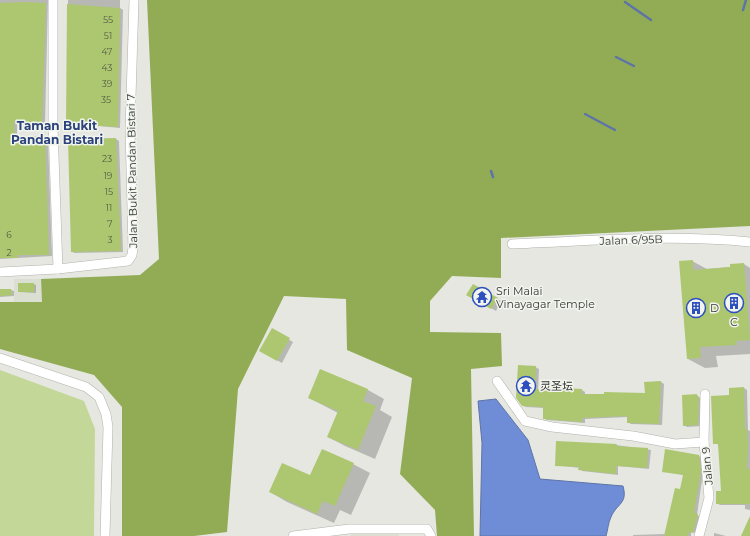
<svg xmlns="http://www.w3.org/2000/svg" width="750" height="536" viewBox="0 0 750 536" font-family="Montserrat,'Noto Sans SC',sans-serif">
<style>
.built{fill:#dadfd1}
.green{fill:#c3d798}
.forest{fill:#92ac56}
.water{fill:#6f8dd7;stroke:#5e74a6}
.shadow{fill:#0003}
.lines{fill:none;stroke-linecap:round;stroke-linejoin:round}
.stream{stroke:#5e74a6;stroke-width:2.5}
.building{fill:#adc770}
.minor-casing{stroke:#b0b2ab;stroke-width:10}
.minor{stroke:#fff;stroke-width:9}
.labels{text-anchor:middle;dominant-baseline:central;stroke-width:3;stroke-linejoin:round;paint-order:stroke}
.number-label{font-size:9px;fill:#545c44}
.street-label{font-size:11px;fill:#373835;stroke:#f2f5ee}
.poi-label{font-size:11px;fill:#373835;stroke:#f2f5ee;text-anchor:start}
.neighbourhood-label{font-size:12px;font-weight:bold;fill:#2c427b;stroke:#f2f5ee}
</style>
<rect width="100%" height="100%" fill="#e5e7e0"/>
<g class="built">
<polygon points="14,279 41,279 42,302 14,302"/>
<polygon points="351,533 399,534 399,536 351,536"/>
</g>
<polygon class="green" points="0,370 84,401 95,429 94,536 0,536"/>
<polygon class="forest" points="147,0 750,0 750,226 501,238 501,278 452,276 430,301 430,332 501,333 502,366 471,369 474,536 437,536 435,510 400,474 412,378 347,350 346,299 284,296 238,389 227,532 194,536 122,536 122,407 94,375 0,349 0,302 42,302 41,279 140,275 159,259"/>
<path class="water" d="M496,399L528,440L540,479L623,486C628,504 617,503 611,517C608,523 608,530 606,536H480L482,443L478,401Z"/>
<g class="shadow">
<polygon points="0,0 48,0 45,124 17,123 17,138 45,137 48,139 52,256 0,259"/>
<polygon points="68,0 120,0 120,8 123,10 120,128 67,123"/>
<polygon points="116,139 119,141 123,252 75,253 72,252 69,140"/>
<polygon points="692,261 707,269 731,267 744,264 750,268 750,354 716,356 718,367 705,368 688,359"/>
<polygon points="33,284 36,285 36,293 19,292"/>
<polygon points="473,285 501,301 496,311 468,295"/>
<polygon points="0,290 11,290 14,291 14,296 0,297"/>
<polygon points="272,330 293,342 282,363 260,351"/>
<polygon points="535,367 539,369 538,390 564,392 582,390 585,392 585,395 646,394 645,383 661,382 664,384 662,425 631,424 628,422 628,417 585,419 585,423 547,420 544,418 544,408 526,407 522,405"/>
<polygon points="744,388 747,390 748,430 750,431 750,510 745,509 745,505 720,505 717,503 722,492 720,445 714,443 730,396"/>
<polygon points="368,390 384,399 380,410 392,417 375,459 345,446 328,437 338,413 309,398"/>
<polygon points="697,395 701,399 701,426 687,427 684,425"/>
<polygon points="616,445 651,450 649,469 618,466 618,475 582,471 580,468 556,465"/>
<polygon points="699,456 702,458 703,473 697,515 700,517 696,533 691,532 691,536 633,536 633,535 665,534 681,490 684,475 663,471"/>
<polygon points="353,464 370,473 351,515 340,510 334,523 287,502 270,492"/>
<polygon points="714,533 726,536 714,536"/>
</g>
<g class="lines">
<g class="stream">
<polyline points="625,2 651,20"/>
<polyline points="743,10 746,0"/>
<polyline points="616,57 634,66"/>
<polyline points="585,114 615,130"/>
<polyline points="491,171 493,177"/>
</g>
</g>
<g class="building">
<polygon points="25,2 46,3 42,123 14,122 15,137 45,136 49,255 18,255 18,258 0,258 0,3"/>
<polygon points="67,4 120,8 118,127 66,124"/>
<polygon points="116,138 121,251 71,252 68,139"/>
<polygon points="693,260 693,270 730,267 730,264 744,263 750,340 736,341 737,345 700,347 701,358 687,359 679,261"/>
<rect x="18" y="283" width="16" height="9"/>
<polygon points="473,284 498,298 491,309 466,295"/>
<polygon points="0,289 11,289 12,295 0,296"/>
<polygon points="272,328 290,338 277,361 259,351"/>
<polygon points="518,365 536,366 535,389 563,391 563,388 582,389 582,394 604,394 604,392 645,393 644,382 661,381 659,424 627,423 627,416 582,418 582,422 543,419 543,407 522,406 516,398"/>
<polygon points="320,369 368,389 363,401 376,406 358,450 327,437 338,411 308,398"/>
<polygon points="744,387 745,429 747,429 748,446 747,469 750,469 750,504 716,504 716,491 721,491 718,444 713,444 711,396 729,395 729,388"/>
<polygon points="697,394 697,397 699,397 698,425 683,426 682,395"/>
<polygon points="556,441 617,444 616,446 648,448 647,468 616,466 616,474 578,470 579,467 555,466"/>
<polygon points="322,449 354,463 335,506 323,501 317,514 269,492 282,463 310,475"/>
<polygon points="665,449 699,455 701,471 694,513 698,514 693,533 689,532 688,536 664,536 675,488 680,489 683,475 662,472"/>
<polygon points="750,516 750,536 741,536"/>
</g>
<g class="lines">
<defs>
<g id="minor">
<polyline points="53,0 53,127 58,269"/>
<path d="M512,244C591,241 671,234 750,242"/>
<polyline points="0,272 58,269 128,261 132,255 133,248 130,130 134,0"/>
<polyline points="0,358 86,387 99,397 106,414 108,427 105,536"/>
<polyline points="497,381 525,421 552,427 633,436 675,444 704,442"/>
<polyline points="293,536 349,529 427,529 431,536"/>
<polyline points="699,536 709,498 704,442 705,394"/>
</g>
</defs>
<use href="#minor" class="minor-casing"/>
<use href="#minor" class="minor"/>
</g>
<defs>
<symbol id="temple-ring" viewBox="-11 -11 22 22"><circle r="9.5" fill="#f2f5ee" stroke="#2d4fbf" stroke-width="1.5"/><path d="M0-6L5-2H3V0L6.5 2.5H4V6H1.5V3h-3V6H-4V2.5H-6.5L-3 0V-2H-5Z" fill="#2d4fbf"/></symbol>
<symbol id="building-ring" viewBox="-11 -11 22 22"><circle r="9.5" fill="#f2f5ee" stroke="#2d4fbf" stroke-width="1.5"/><path d="M-4-6H4V6H1V3H-1V6H-4ZM-2.5-4.3h1.7v1.8h-1.7ZM.8-4.3h1.7v1.8H.8ZM-2.5-1h1.7V.8h-1.7ZM.8-1h1.7V.8H.8Z" fill="#2d4fbf"/></symbol>
</defs>
<g fill-rule="evenodd">
<use href="#temple-ring" x="471" y="286" width="22" height="22"/>
<use href="#building-ring" x="723" y="292" width="22" height="22"/>
<use href="#building-ring" x="685" y="297" width="22" height="22"/>
<use href="#temple-ring" x="515" y="375" width="22" height="22"/>
</g>
<g class="labels">
<g class="number-label">
<text x="108" y="19">55</text>
<text x="108" y="35">51</text>
<text x="107" y="51">47</text>
<text x="107" y="67">43</text>
<text x="107" y="83">39</text>
<text x="106" y="99">35</text>
<text x="107" y="158">23</text>
<text x="108" y="175">19</text>
<text x="109" y="191">15</text>
<text x="109" y="207">11</text>
<text x="110" y="223">7</text>
<text x="9" y="234">6</text>
<text x="110" y="239">3</text>
<text x="9" y="252">2</text>
</g>
<g class="street-label">
<text transform="translate(132 171) rotate(-91)">Jalan Bukit Pandan Bistari 7</text>
<text transform="translate(631 240) rotate(-2)">Jalan 6/95B</text>
<text transform="translate(707 466) rotate(-95)">Jalan 9</text>
</g>
<g class="poi-label">
<text x="496" y="291">Sri Malai<tspan x="496" dy="13">Vinayagar Temple</tspan></text>
<text x="710" y="308">D</text>
<text x="734" y="322" text-anchor="middle">C</text>
<text x="540" y="386">灵圣坛</text>
</g>
<g class="neighbourhood-label">
<text x="57" y="125">Taman Bukit<tspan x="57" dy="14">Pandan Bistari</tspan></text>
</g>
</g>
</svg>
